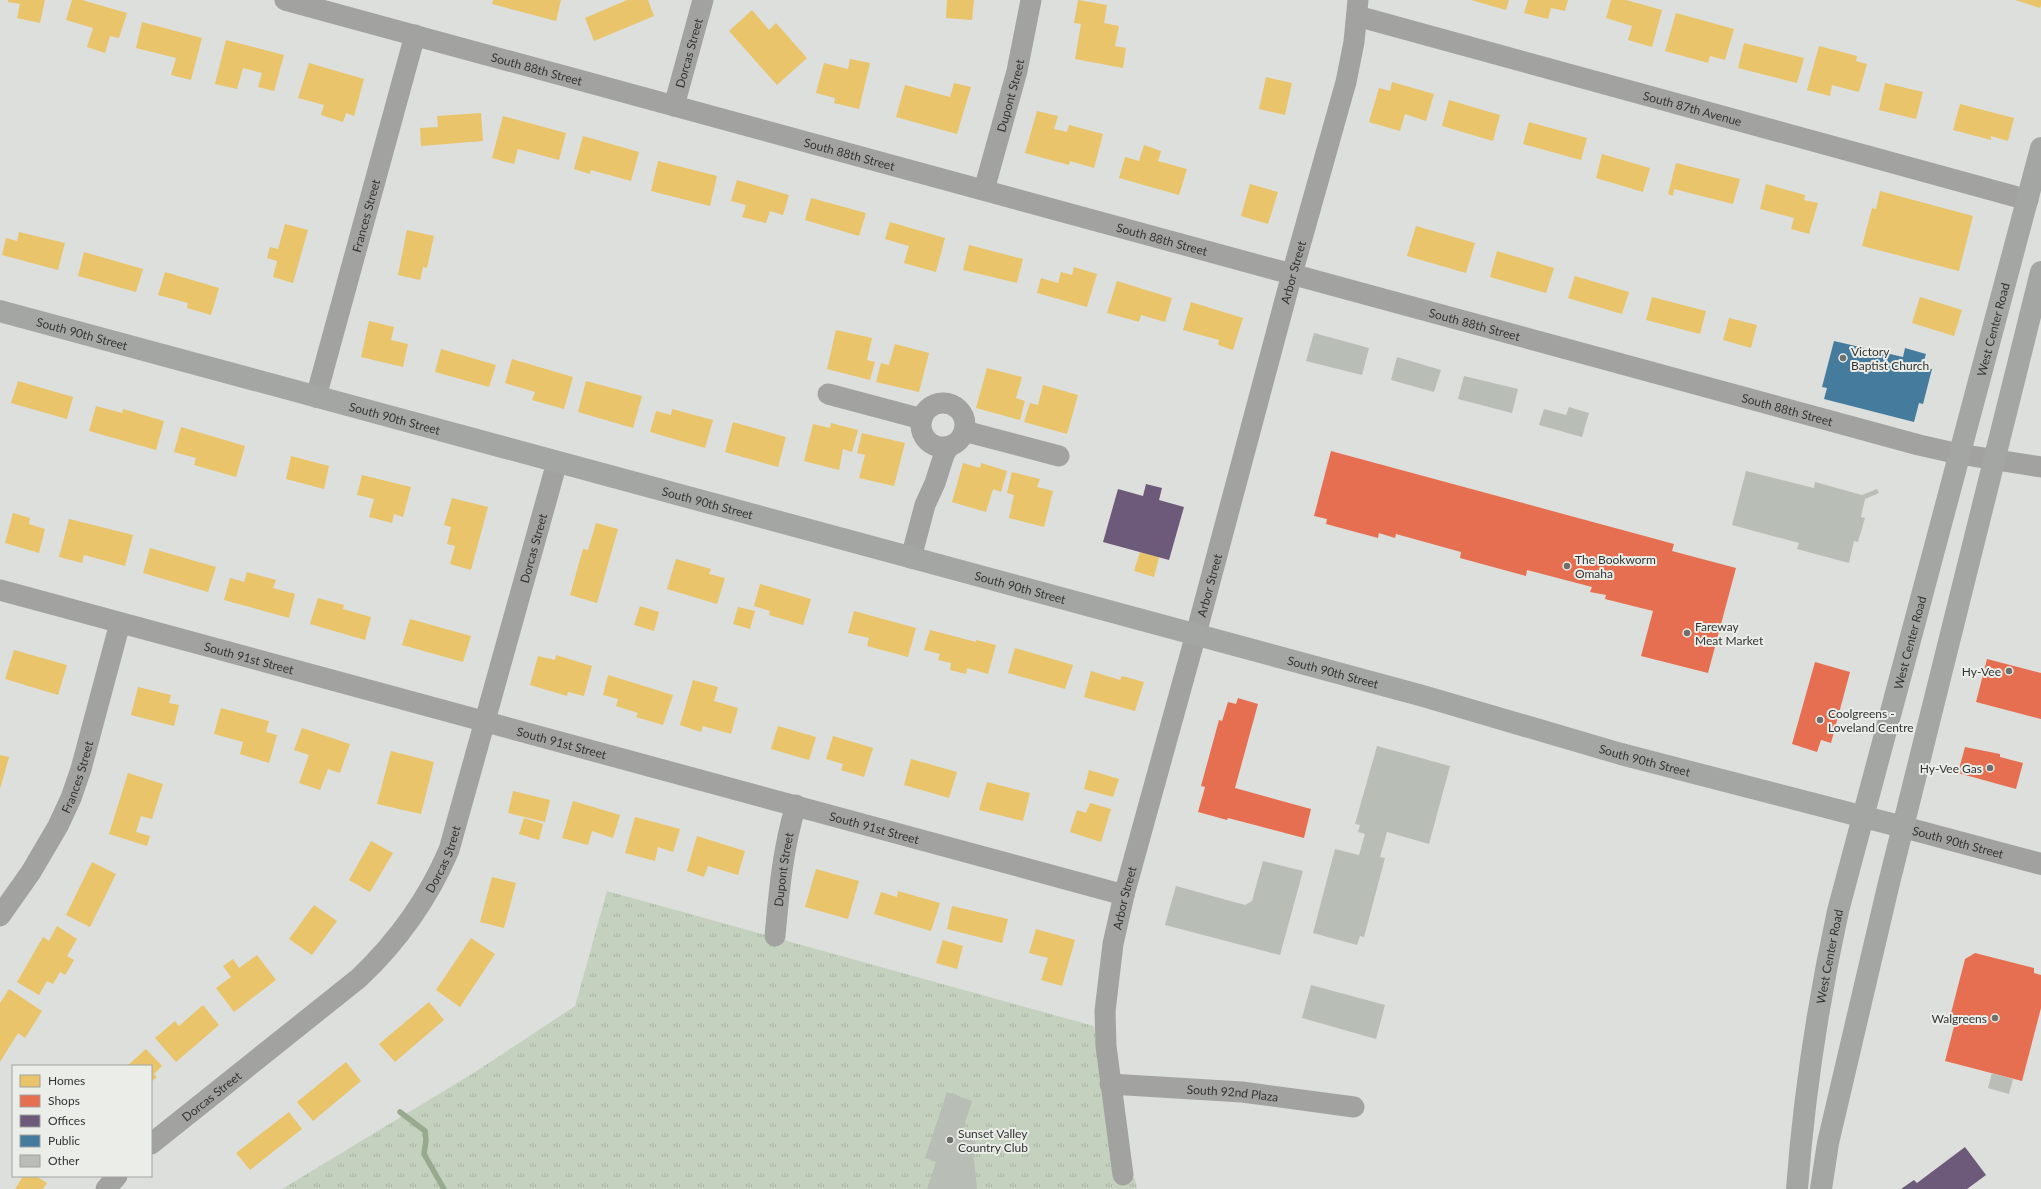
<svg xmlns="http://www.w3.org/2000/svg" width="2041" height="1189" viewBox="0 0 2041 1189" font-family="Lato,sans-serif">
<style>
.grass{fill:url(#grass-tufts)}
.homes{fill:#e9c46a}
.shops{fill:#e76f51}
.offices{fill:#6d597a}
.public{fill:#457b9d}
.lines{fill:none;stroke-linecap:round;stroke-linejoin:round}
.stream{stroke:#98aa8e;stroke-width:5.5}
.building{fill:#b8bdb5}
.minor{stroke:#a2a3a1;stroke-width:21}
.secondary{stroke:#a1a2a0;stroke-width:22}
.primary{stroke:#a4a6a4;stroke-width:22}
.poi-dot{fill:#6e706e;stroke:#eaede8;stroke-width:1.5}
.labels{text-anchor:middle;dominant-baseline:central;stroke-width:4;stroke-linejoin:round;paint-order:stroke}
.street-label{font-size:12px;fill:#333433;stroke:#eaede8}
.poi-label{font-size:12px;fill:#333433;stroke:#eaede8;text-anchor:start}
</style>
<defs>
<pattern id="grass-tufts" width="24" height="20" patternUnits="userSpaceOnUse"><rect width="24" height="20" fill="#c5d1bf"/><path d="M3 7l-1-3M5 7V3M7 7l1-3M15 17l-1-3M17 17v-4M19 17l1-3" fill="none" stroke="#aab4a5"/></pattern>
</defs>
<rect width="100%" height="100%" fill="#dddfdc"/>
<polygon class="grass" points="607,891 1094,1026 1118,1180 1135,1178 1137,1189 282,1189 475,1072 575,1006"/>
<g class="homes">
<polygon points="8,0 45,0 40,23 17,18 20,4 8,2"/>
<polygon points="72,0 82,0 127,13 119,38 110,36 105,53 87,47 93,28 66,20"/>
<polygon points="493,0 561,0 556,21 492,4"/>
<polygon points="627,0 648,0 654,16 594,41 585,18"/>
<polygon points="947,0 974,0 972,20 946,18"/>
<polygon points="1078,0 1107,5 1104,23 1119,26 1115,46 1126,48 1123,68 1075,59 1081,24 1074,23"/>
<polygon points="1471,0 1509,0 1506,10"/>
<polygon points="1528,0 1568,0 1565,11 1551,8 1548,19 1524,13"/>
<polygon points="1611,0 1626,0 1662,10 1652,47 1628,40 1632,26 1606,18"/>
<polygon points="2015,0 2041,0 2041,5 2040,8"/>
<polygon points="752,10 769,30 776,23 807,58 777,85 729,31"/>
<polygon points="1676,13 1734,29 1725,60 1710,56 1708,63 1665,51"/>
<polygon points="142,22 202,38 191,80 171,75 176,58 136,48"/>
<polygon points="226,40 284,55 274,91 258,87 262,73 243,68 237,89 215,84"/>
<polygon points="1744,43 1804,58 1797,83 1738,68"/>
<polygon points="1819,46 1857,56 1856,61 1867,64 1859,92 1832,85 1830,96 1807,90"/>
<polygon points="850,59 870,63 859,109 834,103 835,98 816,93 824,63 848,69"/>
<polygon points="309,63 364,79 354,116 346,113 343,122 321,115 324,105 298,98"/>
<polygon points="1266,77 1292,83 1285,115 1259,109"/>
<polygon points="1392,82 1434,94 1426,121 1405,114 1400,131 1369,122 1379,88 1390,91"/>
<polygon points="954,83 971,87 957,134 896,117 905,85 950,97"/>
<polygon points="1885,83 1923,92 1916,119 1879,110"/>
<polygon points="1449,100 1500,115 1493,141 1442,126"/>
<polygon points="1960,104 2014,118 2008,141 1991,136 1991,140 1953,130"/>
<polygon points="1037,111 1058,116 1054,129 1067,132 1069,125 1103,134 1094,168 1070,161 1069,165 1025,153"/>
<polygon points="481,113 483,141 421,146 420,128 438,127 437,116"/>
<polygon points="503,116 566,133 559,160 518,149 514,164 492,158"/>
<polygon points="1529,122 1587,138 1581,160 1523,144"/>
<polygon points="583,136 639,152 631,181 591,170 590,174 574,169"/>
<polygon points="1144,145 1161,151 1158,161 1187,169 1179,195 1119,178 1125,157 1139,161"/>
<polygon points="1602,154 1650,168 1643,192 1596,178"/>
<polygon points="658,161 717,176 710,206 651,191"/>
<polygon points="1676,163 1740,179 1733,204 1674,189 1673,196 1668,194"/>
<polygon points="737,180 789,195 783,215 770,211 766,223 742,217 746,205 731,201"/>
<polygon points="1250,184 1278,192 1268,224 1241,216"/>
<polygon points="1766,184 1805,195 1804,200 1818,203 1809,234 1791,229 1794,218 1760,209"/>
<polygon points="1880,191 1973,216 1959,271 1862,246 1872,208 1876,209"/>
<polygon points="811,198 866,213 859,236 805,220"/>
<polygon points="890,222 945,238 936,272 904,263 909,246 885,239"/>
<polygon points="285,224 308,230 293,283 273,277 277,261 267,258 270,247 278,249"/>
<polygon points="1416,226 1475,243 1466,273 1407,256"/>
<polygon points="407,230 434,236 427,268 423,267 420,280 398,275"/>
<polygon points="19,232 65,243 58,270 2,255 6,238 17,241"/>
<polygon points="969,245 1023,259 1017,283 963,270"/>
<polygon points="1497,251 1554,268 1546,293 1490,277"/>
<polygon points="84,252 143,269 136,292 78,276"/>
<polygon points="1074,267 1097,274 1087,307 1037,293 1041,278 1058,283 1061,272 1072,275"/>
<polygon points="165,272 219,288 211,315 187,308 188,303 158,295"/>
<polygon points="1575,276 1629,292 1622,314 1568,298"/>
<polygon points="1117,281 1172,298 1165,322 1141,315 1139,322 1107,313"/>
<polygon points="1652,297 1706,311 1700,334 1646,320"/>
<polygon points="1920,297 1962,310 1954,336 1912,323"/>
<polygon points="1191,302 1243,318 1233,350 1218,345 1219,340 1183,330"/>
<polygon points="1729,318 1757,325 1751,348 1723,340"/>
<polygon points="369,321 394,327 391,340 408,344 403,367 361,357"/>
<polygon points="836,330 872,338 867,360 875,362 870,380 827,369"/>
<polygon points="895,344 929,353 919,392 876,382 881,363 889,365"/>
<polygon points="441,349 496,365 489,387 435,372"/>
<polygon points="512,359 573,377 564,409 532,400 535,392 505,383"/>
<polygon points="987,368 1022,377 1016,398 1025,401 1020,420 976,408"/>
<polygon points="18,381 73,397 67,419 11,403"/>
<polygon points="586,381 642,396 633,428 578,412"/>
<polygon points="1043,385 1078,395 1067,434 1024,422 1030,403 1038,405"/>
<polygon points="96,406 122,413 123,409 164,421 156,450 89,431"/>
<polygon points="672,409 713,420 705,448 650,432 656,411 671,415"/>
<polygon points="733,422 786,437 778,467 725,452"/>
<polygon points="831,423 858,430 852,452 843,449 839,470 804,461 813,424 830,428"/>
<polygon points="181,427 245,446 236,477 194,465 196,458 174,452"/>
<polygon points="862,433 905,443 894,486 859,478 865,455 857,453"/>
<polygon points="291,456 329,466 324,489 286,479"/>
<polygon points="963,463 980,468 981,463 1007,471 1001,492 993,489 986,512 952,502"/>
<polygon points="1012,472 1040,479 1037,487 1053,491 1044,527 1009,518 1014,495 1007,493"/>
<polygon points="362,475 411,487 403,517 394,514 392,523 369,517 374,499 357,495"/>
<polygon points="452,498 488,507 471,570 450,564 455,546 447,544 451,527 444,525"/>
<polygon points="13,513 30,518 29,524 45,529 39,553 5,543"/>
<polygon points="69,519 133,535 125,566 84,555 82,563 59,557"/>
<polygon points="596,523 618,529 597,603 570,595 583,549 588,550"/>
<polygon points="150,548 216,567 208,592 143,573"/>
<polygon points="1140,552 1159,557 1154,577 1134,571"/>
<polygon points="676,559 711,569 709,574 725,578 717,604 667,589"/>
<polygon points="247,572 276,580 273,588 295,594 289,618 224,600 230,578 244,582"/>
<polygon points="760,584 811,599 803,625 769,615 770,611 754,606"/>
<polygon points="318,598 344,605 343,609 371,617 365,640 310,624"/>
<polygon points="640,606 659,612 654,631 634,625"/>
<polygon points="738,607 755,611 750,629 733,624"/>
<polygon points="854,611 916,628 908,657 867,646 869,638 848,633"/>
<polygon points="410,619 471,636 463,662 402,645"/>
<polygon points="930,630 976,642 976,640 996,645 988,674 967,668 966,674 950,670 951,663 938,660 940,654 924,650"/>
<polygon points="1015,648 1073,665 1065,689 1008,673"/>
<polygon points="14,650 67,665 58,695 5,679"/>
<polygon points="556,655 592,666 584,696 568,692 567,696 530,685 538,656 555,660"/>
<polygon points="1091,671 1120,680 1122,676 1144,682 1135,711 1084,697"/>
<polygon points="608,675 673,695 663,725 636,717 638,713 616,706 618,699 603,695"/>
<polygon points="693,680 718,687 714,701 738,708 731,734 703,726 701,732 680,725"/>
<polygon points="138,687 171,695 169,703 179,705 174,726 131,715"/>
<polygon points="221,708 269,721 266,732 277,735 269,763 240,754 243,742 214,734"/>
<polygon points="778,726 816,737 809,760 771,749"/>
<polygon points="302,728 350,744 340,773 328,769 320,790 299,783 309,755 294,750"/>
<polygon points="833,736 873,748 864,777 841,770 843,764 826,759"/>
<polygon points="391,751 434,762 421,814 377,804"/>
<polygon points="0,755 9,757 0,789"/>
<polygon points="911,759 957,772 949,798 904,785"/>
<polygon points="1089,770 1119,779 1113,797 1084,789"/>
<polygon points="128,773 163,784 152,819 141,816 136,832 150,836 147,846 109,834"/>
<polygon points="987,782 1030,793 1023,821 979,810"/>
<polygon points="513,791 550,800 545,822 508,813"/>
<polygon points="573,801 620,815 613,838 592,831 588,845 562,838"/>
<polygon points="1090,803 1111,809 1101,842 1070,832 1077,810 1086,813"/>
<polygon points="635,817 680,829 673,852 658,847 655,861 625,853"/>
<polygon points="524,818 543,824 539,840 519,834"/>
<polygon points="697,836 745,851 738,875 708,866 704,877 687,871"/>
<polygon points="371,841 393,853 370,892 349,880"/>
<polygon points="92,862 116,874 90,927 66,915"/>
<polygon points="816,869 859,881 848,919 805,907"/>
<polygon points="492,877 516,883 504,928 480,922"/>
<polygon points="898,891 940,903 931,931 874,914 881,892 897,897"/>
<polygon points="314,905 337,921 312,955 289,939"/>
<polygon points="952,906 1008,919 1002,943 947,929"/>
<polygon points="57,926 77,939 67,956 74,960 65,975 60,972 53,984 47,981 39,995 17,982 43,937 49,941"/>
<polygon points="1036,929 1075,940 1062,986 1041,980 1048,958 1029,953"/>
<polygon points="471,938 495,954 460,1007 436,990"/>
<polygon points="943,940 963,946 957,969 936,963"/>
<polygon points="257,955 276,980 234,1012 216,988 231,977 223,966 233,959 239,968"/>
<polygon points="9,989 42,1011 25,1038 18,1033 0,1062 0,1003"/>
<polygon points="429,1002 444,1020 395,1062 379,1044"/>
<polygon points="203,1005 219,1025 176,1062 155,1038 175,1021 179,1026"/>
<polygon points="146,1049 162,1066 154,1074 157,1077 151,1082 151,1066 127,1066"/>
<polygon points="346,1062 361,1081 313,1121 297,1102"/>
<polygon points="289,1112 302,1129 250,1170 236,1153"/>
<polygon points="23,1176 36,1176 47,1183 43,1189 15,1189"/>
</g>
<g class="shops">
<polygon points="1331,451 1674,544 1672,551 1736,568 1708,673 1641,656 1653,611 1605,599 1606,595 1590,592 1592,587 1527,570 1526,576 1460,558 1461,552 1396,534 1395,538 1379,533 1378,538 1326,524 1327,519 1314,516"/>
<polygon points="1987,659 2041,673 2041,719 1976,702"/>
<polygon points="1815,662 1850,672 1831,743 1821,740 1817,752 1792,744"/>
<polygon points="1238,698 1258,704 1235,788 1311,809 1304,838 1228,818 1227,820 1198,812 1205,787 1201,786 1219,720 1222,721 1228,702 1236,704"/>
<polygon points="1965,747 2000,754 2000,757 2023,763 2016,789 1958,773"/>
<polygon points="1975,953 2034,968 2034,973 2041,975 2041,1008 2022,1081 1945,1061 1956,1019 1950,1017 1965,959"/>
</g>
<g class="offices">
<polygon points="1146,484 1162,488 1159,500 1184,507 1169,560 1103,542 1118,489 1143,496"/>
<polygon points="1965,1147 1986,1175 1967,1189 1901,1189 1914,1180 1917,1183"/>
</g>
<polygon class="public" points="1834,341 1903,357 1905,348 1926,354 1922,367 1932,369 1923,404 1919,403 1914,422 1824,399 1827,388 1822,387"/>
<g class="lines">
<polyline class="stream" points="400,1112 425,1131 426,1140 424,1154 444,1189"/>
</g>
<g class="building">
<polygon points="1314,333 1369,348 1362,375 1306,361"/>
<polygon points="1397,357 1441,370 1434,392 1391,380"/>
<polygon points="1464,376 1518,389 1512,413 1458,399"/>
<polygon points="1569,407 1589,413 1582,437 1539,425 1544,409 1566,415"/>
<polygon points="1746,471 1814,488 1815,482 1862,495 1877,489 1879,493 1865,499 1861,517 1865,518 1858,542 1854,541 1849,563 1797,549 1799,543 1732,525"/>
<polygon points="1377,746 1450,766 1429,844 1387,832 1380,857 1385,858 1364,937 1360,936 1357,945 1313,933 1335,849 1359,855 1365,834 1358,832 1360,825 1355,824"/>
<polygon points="1263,861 1303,871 1280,955 1165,925 1176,886 1245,905 1252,901"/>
<polygon points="1311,985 1385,1005 1376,1039 1302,1018"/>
<polygon points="1992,1073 2013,1079 2009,1094 1988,1088"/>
<polygon points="947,1092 972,1101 960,1137 976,1142 973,1151 977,1189 927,1189 936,1162 925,1158"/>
</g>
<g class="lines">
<g class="minor">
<path id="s1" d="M285,0L1919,445L1959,454L2041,467"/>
<path id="s2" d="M1357,16L2028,200"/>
<path id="s3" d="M674,106L703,0"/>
<path id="s4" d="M984,190L1017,71L1031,0"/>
<polyline points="828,394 922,419"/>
<path id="s5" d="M316,397L415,35"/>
<circle cx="943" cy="425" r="22"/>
<polyline points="964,431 1059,456"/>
<polyline points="911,558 925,505 935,483 944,455 949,446"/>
<path id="s6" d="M0,590L1124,895"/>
<path id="s7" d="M0,916L31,872L58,826L71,798L81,769L120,623"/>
<path id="s8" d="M775,936C779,892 783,847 796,805"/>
<path id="s9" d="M1110,1084L1242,1092L1354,1107"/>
<path id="s10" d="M151,1144L359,978C398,941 428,899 449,850L557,462"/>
<path id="s11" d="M1123,1175L1106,1046L1105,1011L1113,944L1124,895L1196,634L1292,274L1346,82L1354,42L1358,0"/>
<polyline points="106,1189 117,1176"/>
</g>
<path class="secondary" id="s12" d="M1903,827L2041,864"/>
<g class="primary">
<path id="s13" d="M0,311L1423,696L1621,754L1903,827"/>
<path id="s14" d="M1797,1189C1804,1095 1818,1003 1838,911L2041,148"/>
<polyline points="1821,1189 1828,1143 1888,887 2041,272"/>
</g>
</g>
<g class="poi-dot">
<circle cx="1843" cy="358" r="4"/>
<circle cx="1567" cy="566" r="4"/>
<circle cx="1687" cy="633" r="4"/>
<circle cx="2009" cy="671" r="4"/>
<circle cx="1820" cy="720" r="4"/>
<circle cx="1990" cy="768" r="4"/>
<circle cx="1995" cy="1018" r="4"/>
<circle cx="950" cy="1140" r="4"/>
</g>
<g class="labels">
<g class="street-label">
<text stroke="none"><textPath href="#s3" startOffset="55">Dorcas Street</textPath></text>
<text stroke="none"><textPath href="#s1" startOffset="261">South 88th Street</textPath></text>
<text stroke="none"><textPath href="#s4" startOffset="98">Dupont Street</textPath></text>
<text stroke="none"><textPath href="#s2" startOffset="348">South 87th Avenue</textPath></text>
<text stroke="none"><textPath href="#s1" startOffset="585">South 88th Street</textPath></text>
<text stroke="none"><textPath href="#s5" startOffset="188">Frances Street</textPath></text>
<text stroke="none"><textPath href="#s1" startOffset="909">South 88th Street</textPath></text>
<text stroke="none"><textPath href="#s11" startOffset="928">Arbor Street</textPath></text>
<text stroke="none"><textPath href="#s1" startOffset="1233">South 88th Street</textPath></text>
<text stroke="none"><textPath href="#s14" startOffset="883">West Center Road</textPath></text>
<text stroke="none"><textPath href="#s13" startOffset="85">South 90th Street</textPath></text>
<text stroke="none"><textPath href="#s1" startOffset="1557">South 88th Street</textPath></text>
<text stroke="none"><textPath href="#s13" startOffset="409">South 90th Street</textPath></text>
<text stroke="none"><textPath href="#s13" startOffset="733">South 90th Street</textPath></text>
<text stroke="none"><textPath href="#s10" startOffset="737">Dorcas Street</textPath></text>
<text stroke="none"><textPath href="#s11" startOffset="604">Arbor Street</textPath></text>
<text stroke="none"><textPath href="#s13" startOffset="1057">South 90th Street</textPath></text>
<text stroke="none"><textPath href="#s14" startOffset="559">West Center Road</textPath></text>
<text stroke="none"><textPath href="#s6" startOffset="258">South 91st Street</textPath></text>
<text stroke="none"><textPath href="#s13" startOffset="1381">South 90th Street</textPath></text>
<text stroke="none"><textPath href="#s6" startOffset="582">South 91st Street</textPath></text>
<text stroke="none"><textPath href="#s13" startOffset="1705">South 90th Street</textPath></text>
<text stroke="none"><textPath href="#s7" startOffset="160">Frances Street</textPath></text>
<text stroke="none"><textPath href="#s6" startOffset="906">South 91st Street</textPath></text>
<text stroke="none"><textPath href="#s12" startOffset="57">South 90th Street</textPath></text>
<text stroke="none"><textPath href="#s10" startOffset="413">Dorcas Street</textPath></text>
<text stroke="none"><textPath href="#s8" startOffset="67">Dupont Street</textPath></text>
<text stroke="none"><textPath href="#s11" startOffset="280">Arbor Street</textPath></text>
<text stroke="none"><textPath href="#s14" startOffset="235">West Center Road</textPath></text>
<text stroke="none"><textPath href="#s9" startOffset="123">South 92nd Plaza</textPath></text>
<text stroke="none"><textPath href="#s10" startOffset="77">Dorcas Street</textPath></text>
</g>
<g class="poi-label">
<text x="1851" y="351">Victory<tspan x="1851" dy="14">Baptist Church</tspan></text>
<text x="1575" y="559">The Bookworm<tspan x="1575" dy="14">Omaha</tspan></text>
<text x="1695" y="626">Fareway<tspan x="1695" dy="14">Meat Market</tspan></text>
<text x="2001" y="671" text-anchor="end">Hy-Vee</text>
<text x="1828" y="713">Coolgreens -<tspan x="1828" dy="14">Loveland Centre</tspan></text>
<text x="1982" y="768" text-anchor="end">Hy-Vee Gas</text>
<text x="1987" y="1018" text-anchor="end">Walgreens</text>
<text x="958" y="1133">Sunset Valley<tspan x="958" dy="14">Country Club</tspan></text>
</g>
</g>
<rect x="12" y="1065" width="140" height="112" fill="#eaede8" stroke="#a1a3a0"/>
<rect x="20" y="1075" width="20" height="12" fill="#e9c46a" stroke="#a1a3a0"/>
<text x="48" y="1085" font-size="12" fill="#333433">Homes</text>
<rect x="20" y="1095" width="20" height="12" fill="#e76f51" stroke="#a1a3a0"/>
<text x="48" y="1105" font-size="12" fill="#333433">Shops</text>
<rect x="20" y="1115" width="20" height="12" fill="#6d597a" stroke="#a1a3a0"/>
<text x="48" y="1125" font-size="12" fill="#333433">Offices</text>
<rect x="20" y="1135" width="20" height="12" fill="#457b9d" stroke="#a1a3a0"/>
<text x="48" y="1145" font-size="12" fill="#333433">Public</text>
<rect x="20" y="1155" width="20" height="12" fill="#b8bdb5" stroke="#a1a3a0"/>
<text x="48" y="1165" font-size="12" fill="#333433">Other</text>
</svg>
